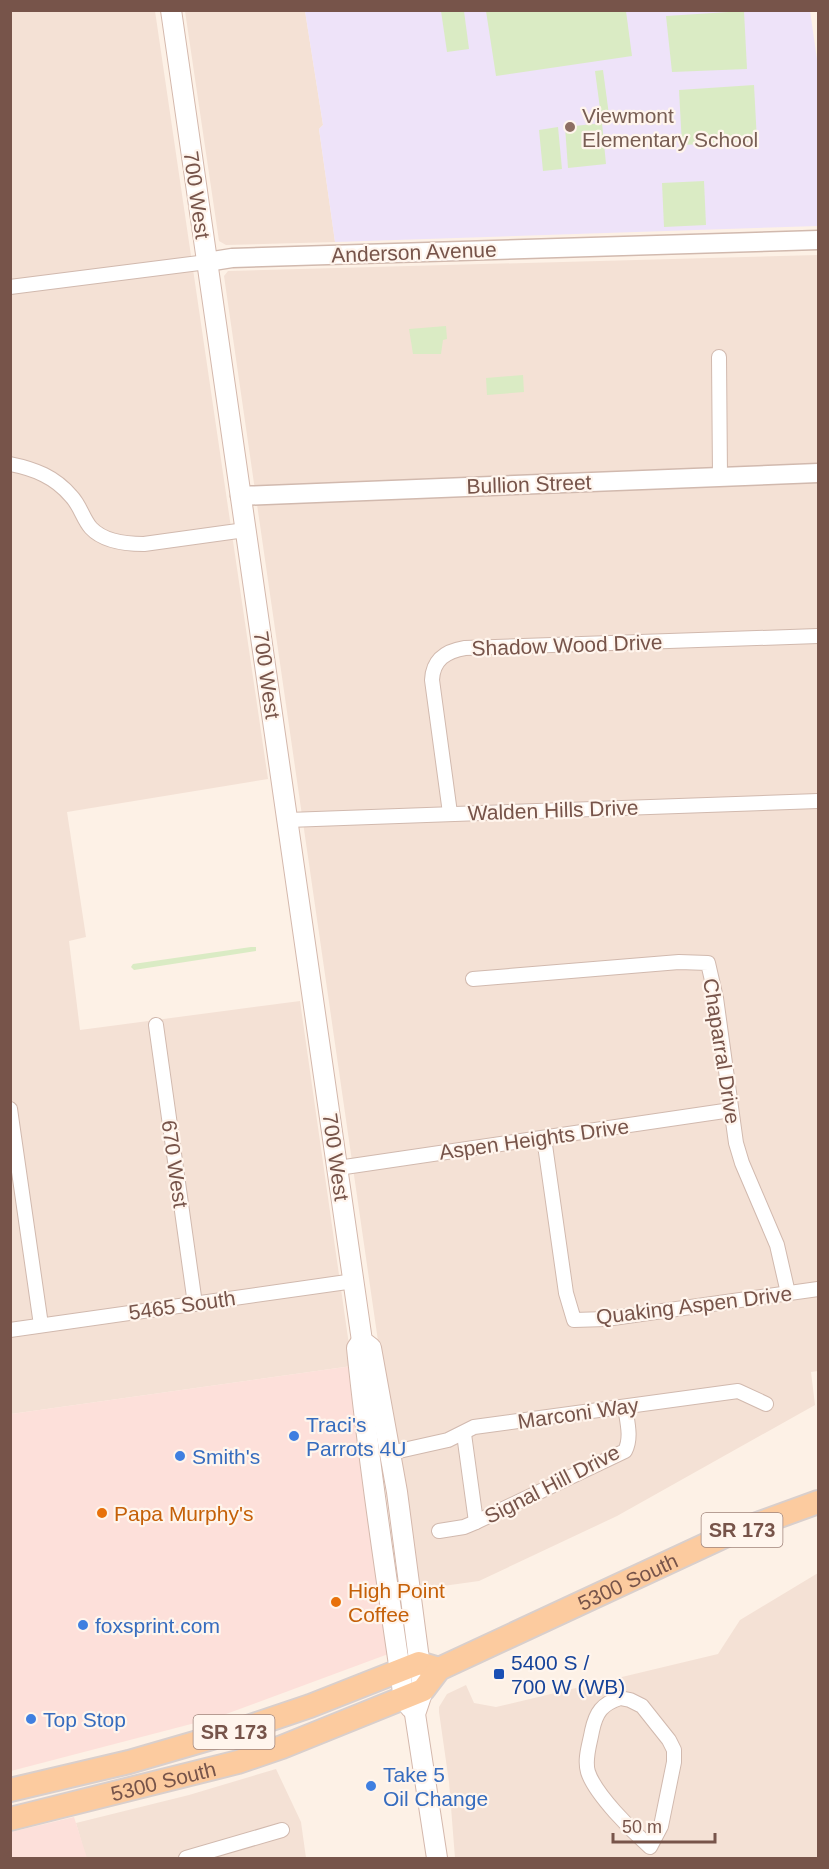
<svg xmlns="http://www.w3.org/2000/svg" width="829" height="1869" viewBox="0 0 829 1869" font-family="Helvetica,sans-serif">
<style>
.residential{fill:#f4e1d5}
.commercial{fill:#fde0da}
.education{fill:#eee3f9}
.green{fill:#daebc4}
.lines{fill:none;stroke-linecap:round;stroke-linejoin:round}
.minor-casing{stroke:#d1b9ae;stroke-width:16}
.tertiary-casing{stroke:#d1b9ae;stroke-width:21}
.secondary-casing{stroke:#d4b8ac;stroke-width:22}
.primary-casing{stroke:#d9cfcc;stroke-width:26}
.minor{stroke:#fff;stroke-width:14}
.tertiary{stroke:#fff;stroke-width:18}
.secondary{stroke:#fff;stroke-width:20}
.primary{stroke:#fccb9f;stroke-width:22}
.education-dot{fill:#8d6e63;stroke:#fff5ed;stroke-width:2}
.shop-dot{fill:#3f7fe0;stroke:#fff5ed;stroke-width:2}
.food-dot{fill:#e8710a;stroke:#fff5ed;stroke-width:2}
.transit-dot{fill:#1a4fb4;stroke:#fff5ed;stroke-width:2}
.labels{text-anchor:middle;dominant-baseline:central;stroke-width:4.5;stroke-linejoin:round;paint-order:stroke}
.shield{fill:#fff5ed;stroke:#a0847b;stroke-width:1.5}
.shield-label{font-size:20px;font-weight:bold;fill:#77544a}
.education-label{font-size:21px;fill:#785e54;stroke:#fff5ed;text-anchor:start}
.street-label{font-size:21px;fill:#77544a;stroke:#fff5ed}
.shop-label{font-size:21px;fill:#366cbe;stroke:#fff5ed;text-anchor:start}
.food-label{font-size:21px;fill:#c56008;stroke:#fff5ed;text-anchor:start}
.transit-label{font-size:21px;fill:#164399;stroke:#fff5ed;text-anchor:start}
</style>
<rect width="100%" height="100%" fill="#fdf1e6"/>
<g class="residential">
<polygon points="10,11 155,11 268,779 67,812 86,937 69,941 80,1030 300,1001 352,1366 11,1414"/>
<polygon points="185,11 305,11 323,125 319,129 335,242 226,245 219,241"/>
<polygon points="818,255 818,1371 811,1372 815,1405 617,1516 479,1581 414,1590 224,276 228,271"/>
<polygon points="818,1573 818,1858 455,1858 449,1782 439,1712 439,1707 447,1694 466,1685 474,1703 496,1707 718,1654 740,1620"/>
<polygon points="276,1769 301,1822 306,1858 86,1858 76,1823 189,1795"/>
</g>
<g class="commercial">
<polygon points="352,1366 391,1653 218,1717 11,1771 11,1414"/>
<polygon points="74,1817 87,1858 11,1858 11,1832"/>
</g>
<polygon class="education" points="305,11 810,11 818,66 818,226 335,242 319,129 323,125"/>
<g class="green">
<polygon points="441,11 464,11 469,49 447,52"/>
<polygon points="486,11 626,11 632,56 496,76"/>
<polygon points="744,11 747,69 672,72 666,16"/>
<polygon points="603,70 609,115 601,116 595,71"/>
<polygon points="754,85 757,141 682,145 679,90"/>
<polygon points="602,123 606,164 568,168 565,127"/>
<polygon points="558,127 562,169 543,171 539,130"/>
<polygon points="704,181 706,225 664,227 662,183"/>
<polygon points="446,326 447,339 443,340 441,354 413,354 409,329"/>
<polygon points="523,375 524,392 487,395 486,378"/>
<polygon points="251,947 256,947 256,951 134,970 131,967 133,964"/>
</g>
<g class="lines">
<defs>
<g id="minor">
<polyline points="10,287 207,262"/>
<polyline points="719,357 720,477"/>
<path d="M10,464C35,469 55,477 71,496C80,505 83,519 91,528C104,542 126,544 144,544L245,530"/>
<path d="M450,813L432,680C433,660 446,651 465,648L818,636"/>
<polyline points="288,820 818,801"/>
<polyline points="473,979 679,962 708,963 716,998 736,1143 742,1163 777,1245 788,1293"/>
<polyline points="156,1025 195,1304"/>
<polyline points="10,1109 41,1325"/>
<polyline points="544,1138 566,1293 574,1320 606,1319 818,1289"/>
<polyline points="338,1168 731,1110"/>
<polyline points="10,1330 354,1281"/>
<polyline points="464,1434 476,1522"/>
<polyline points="390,1453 448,1440 474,1427 738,1391 766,1404"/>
<path d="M439,1531L464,1527L476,1522L625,1451C632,1438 627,1421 625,1407"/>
<path d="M620,1698L630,1700L642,1706L669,1740L674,1750V1762L661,1826L650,1847C632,1831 595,1794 588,1772C584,1759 590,1743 592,1731C596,1712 602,1704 620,1698Z"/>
<polyline points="186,1858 282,1830"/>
</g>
<g id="tertiary">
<polyline points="207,262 232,258 818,240"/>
<polyline points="240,496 818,473"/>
</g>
<g id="secondary">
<polyline points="171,10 362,1341 371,1348 397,1492 423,1690 415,1714 437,1858"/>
<path d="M362,1341L357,1348C369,1465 387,1582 404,1699L411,1708"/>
</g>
<g id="primary">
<polyline points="10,1790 129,1762 236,1731 310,1706 419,1663 439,1669"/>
<path id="s1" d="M10,1819L238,1762L282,1747L423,1690L439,1669L727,1535L818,1502"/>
</g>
</defs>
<use href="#minor" class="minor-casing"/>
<use href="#tertiary" class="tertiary-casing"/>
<use href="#secondary" class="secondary-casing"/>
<use href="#primary" class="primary-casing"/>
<use href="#minor" class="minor"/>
<use href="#tertiary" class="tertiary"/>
<use href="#secondary" class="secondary"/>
<use href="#primary" class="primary"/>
</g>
<circle class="education-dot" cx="570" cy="127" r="6"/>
<g class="shop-dot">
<circle cx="294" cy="1436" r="6"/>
<circle cx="180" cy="1456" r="6"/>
<circle cx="83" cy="1625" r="6"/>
<circle cx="31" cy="1719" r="6"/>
<circle cx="371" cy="1786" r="6"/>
</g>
<g class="food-dot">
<circle cx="102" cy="1513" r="6"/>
<circle cx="336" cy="1602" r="6"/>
</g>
<rect class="transit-dot" x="493" y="1668" width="12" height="12" rx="3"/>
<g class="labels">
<g class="shield">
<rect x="701.5" y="1513" width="81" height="34" rx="4.5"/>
<rect x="193.5" y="1715" width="81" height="34" rx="4.5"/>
</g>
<g class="shield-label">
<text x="742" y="1530">SR 173</text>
<text x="234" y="1732">SR 173</text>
</g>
<g class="education-label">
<text x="582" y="115">Viewmont<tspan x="582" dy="24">Elementary School</tspan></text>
</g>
<g class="street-label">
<text transform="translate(197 195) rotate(82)">700 West</text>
<text transform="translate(414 252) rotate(-2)">Anderson Avenue</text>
<text transform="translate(529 484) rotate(-2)">Bullion Street</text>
<text transform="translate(567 645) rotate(-2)">Shadow Wood Drive</text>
<text transform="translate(267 675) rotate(82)">700 West</text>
<text transform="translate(553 810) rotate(-2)">Walden Hills Drive</text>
<text transform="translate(722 1051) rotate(81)">Chaparral Drive</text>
<text transform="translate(534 1139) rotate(-8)">Aspen Heights Drive</text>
<text transform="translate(336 1157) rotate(82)">700 West</text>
<text transform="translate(175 1164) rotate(82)">670 West</text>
<text transform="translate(182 1305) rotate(-8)">5465 South</text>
<text transform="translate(694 1305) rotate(-7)">Quaking Aspen Drive</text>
<text transform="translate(578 1413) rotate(-8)">Marconi Way</text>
<text transform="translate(552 1484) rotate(-27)">Signal Hill Drive</text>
<text stroke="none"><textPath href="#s1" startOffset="668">5300 South</textPath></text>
<text stroke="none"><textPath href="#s1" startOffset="158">5300 South</textPath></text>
</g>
<g class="shop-label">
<text x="306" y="1424">Traci's<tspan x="306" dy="24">Parrots 4U</tspan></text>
<text x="192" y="1456">Smith's</text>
<text x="95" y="1625">foxsprint.com</text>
<text x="43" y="1719">Top Stop</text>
<text x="383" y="1774">Take 5<tspan x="383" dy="24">Oil Change</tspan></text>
</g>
<g class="food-label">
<text x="114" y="1513">Papa Murphy's</text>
<text x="348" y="1590">High Point<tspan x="348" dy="24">Coffee</tspan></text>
</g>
<g class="transit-label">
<text x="511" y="1662">5400 S /<tspan x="511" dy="24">700 W (WB)</tspan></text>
</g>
</g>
<rect width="829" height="1869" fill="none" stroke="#77544a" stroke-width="24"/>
<path d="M613 1833v9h102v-9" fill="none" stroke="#77544a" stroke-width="3"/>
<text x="622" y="1833" font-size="18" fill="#77544a" stroke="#fff5ed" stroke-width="4.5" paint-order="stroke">50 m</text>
</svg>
